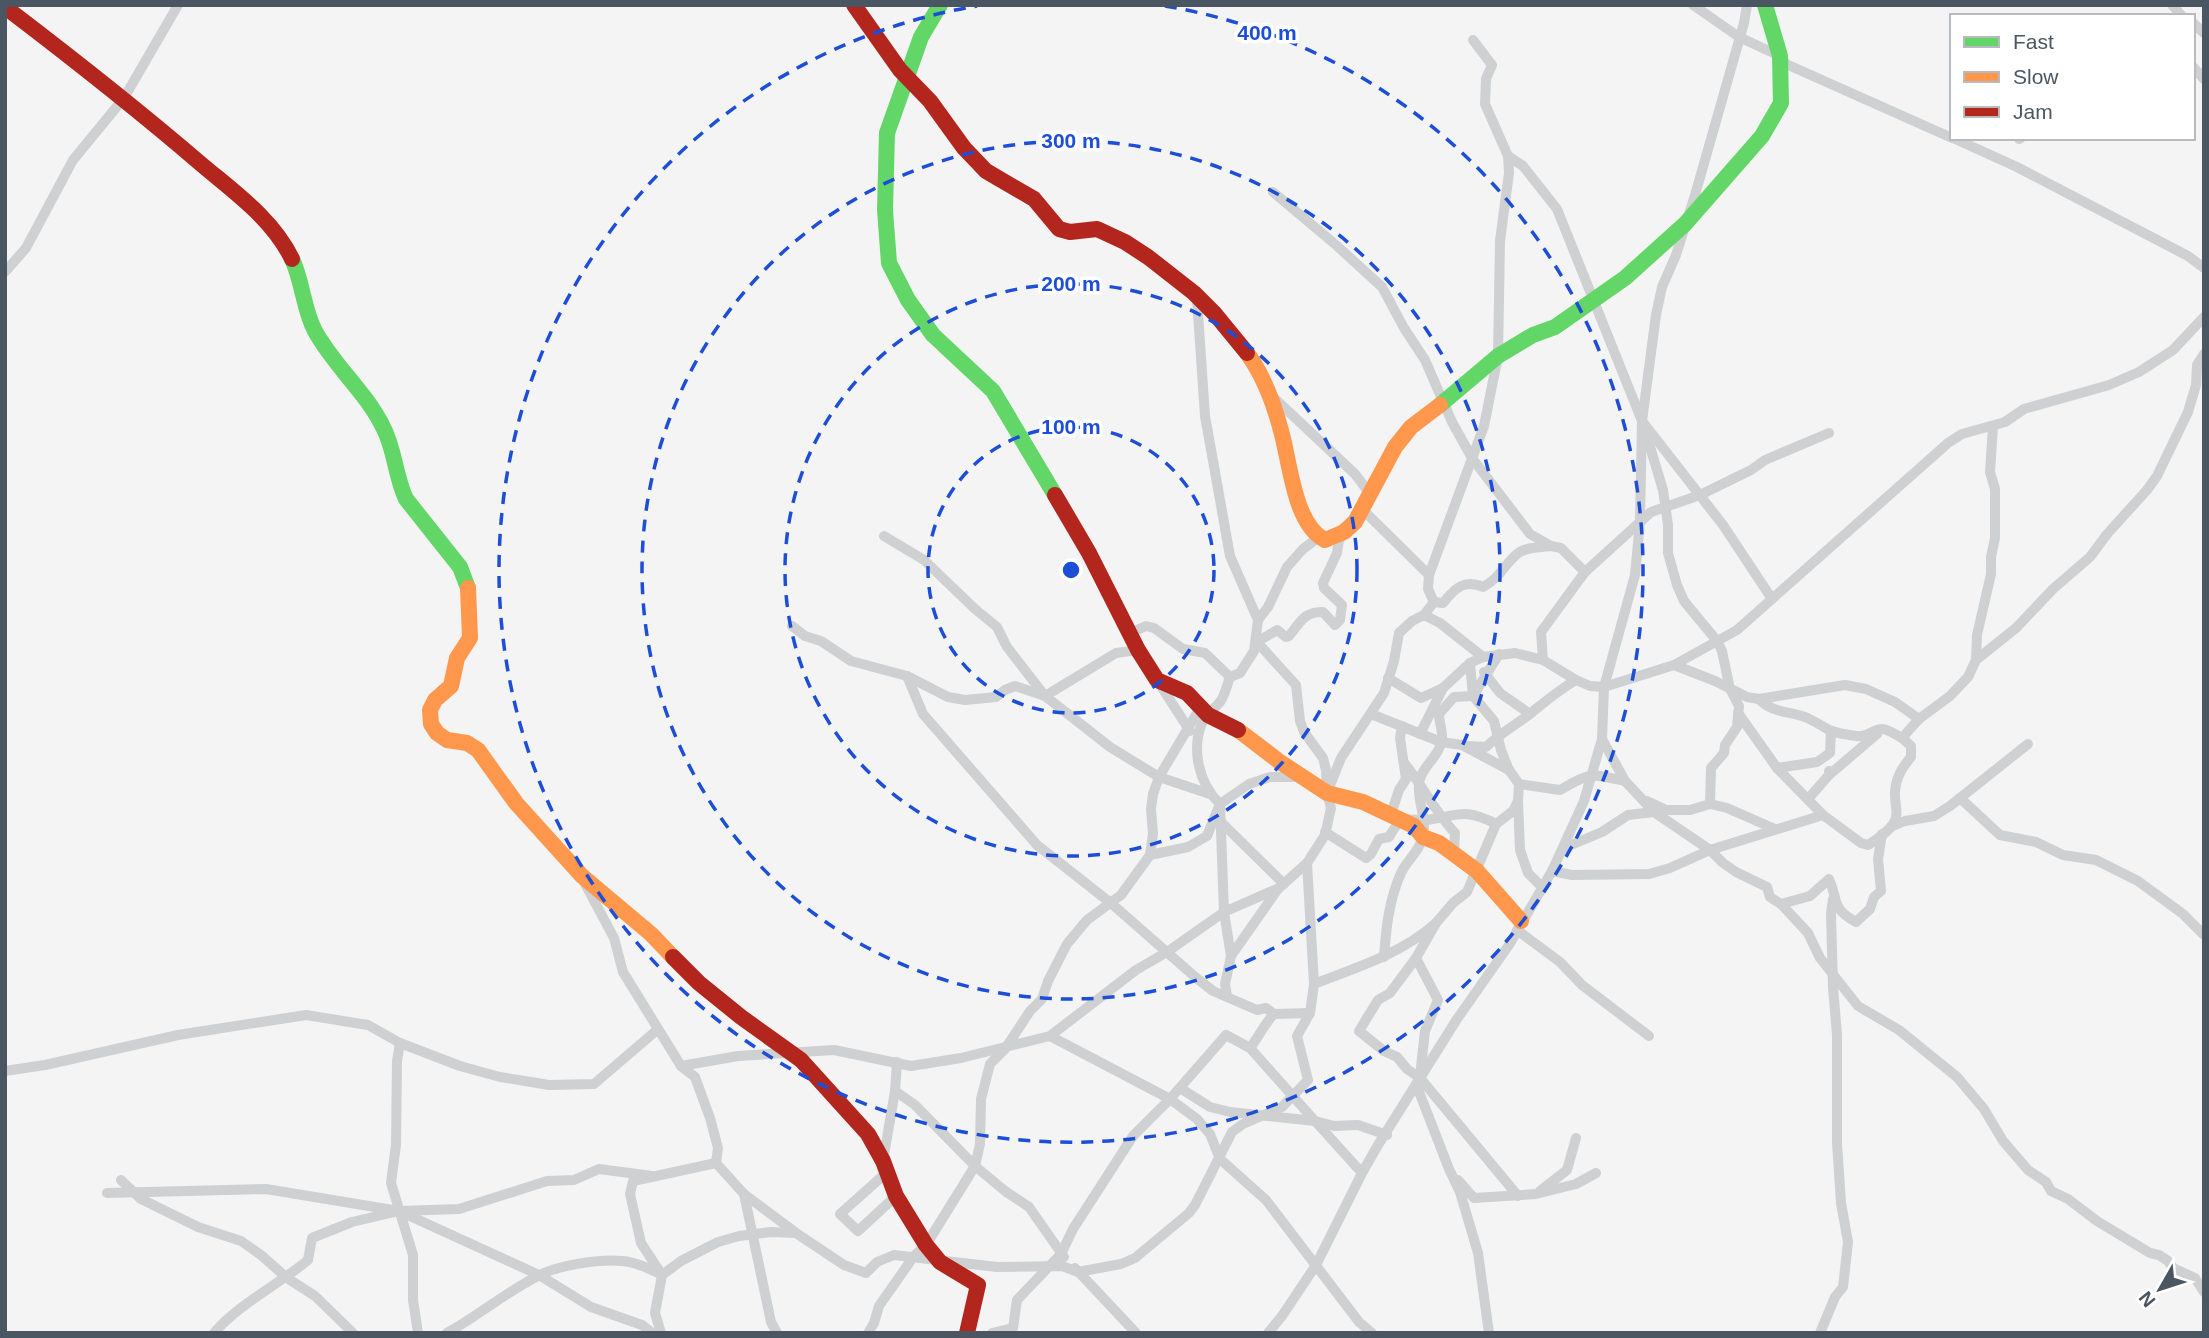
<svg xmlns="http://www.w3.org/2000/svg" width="2209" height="1338" viewBox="0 0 2209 1338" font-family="Helvetica,sans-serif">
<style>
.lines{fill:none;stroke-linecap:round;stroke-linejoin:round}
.street{stroke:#ced0d2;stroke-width:10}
.fast{stroke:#63d668;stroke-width:16}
.slow{stroke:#ff974d;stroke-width:16}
.jam{stroke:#b3261e;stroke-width:16}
.ring{fill:none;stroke:#1d4ed8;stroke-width:3.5;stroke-dasharray:12 9}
.centre{fill:#1d4ed8;stroke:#fff;stroke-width:3.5}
.ring-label{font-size:21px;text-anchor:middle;font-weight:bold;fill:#1d4ed8;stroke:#fff;stroke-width:7;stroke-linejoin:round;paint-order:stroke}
</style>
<rect width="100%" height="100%" fill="#f4f4f4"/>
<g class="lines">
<g class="street">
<polyline points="1693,5 1739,37 1780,56 1786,64 1952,138"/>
<polyline points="2172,5 2182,16"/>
<polyline points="2193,23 2204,33"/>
<polyline points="1473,40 1492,65 1486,79 1485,104 1508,156 1509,173 1500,241 1498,356 1484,426 1429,575 1428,589 1434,602 1424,615 1440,623 1483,657"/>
<polyline points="2193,67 2204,79"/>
<polyline points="1953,138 2017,167 2188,256 2204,268"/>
<polyline points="2019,139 2021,138"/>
<polyline points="1508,156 1523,166 1557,209 1642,421 1723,525 1772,599"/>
<polyline points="1273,192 1336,245 1382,287 1404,328 1425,360 1452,422 1472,458 1530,534 1551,546 1561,548 1585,572 1541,632 1543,660"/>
<polyline points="5,272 26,248 73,160 124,98 178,5"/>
<path d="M1197,299L1205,416L1230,556L1258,620L1254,651L1240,673L1230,677C1227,685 1225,695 1220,702C1214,709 1206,715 1202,723C1191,750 1199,784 1220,804L1224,912L1231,956"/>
<polyline points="1273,397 1355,474 1370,494"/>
<polyline points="1645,430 1663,490 1668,525 1668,553 1677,585 1684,601 1717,641 1722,651 1730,689 1739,706 1737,727 1725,745 1724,753 1711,768 1710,804"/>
<polyline points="1361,508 1429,575"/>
<polyline points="884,536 924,560 975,609 997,627 1007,647 1045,696 1116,653 1138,650"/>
<polyline points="1585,572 1651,512 1700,495 1751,470 1765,460 1829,433"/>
<path d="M1434,602L1443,603C1455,588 1464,579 1483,587C1501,577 1503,566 1517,554C1525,547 1540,547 1551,546"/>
<polyline points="1258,620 1268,607 1287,567 1303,549 1319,537"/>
<polyline points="792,626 805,636 821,641 851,661 907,676 948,697 965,700 996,697 1005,690 1015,686 1045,696 1110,747 1159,777 1210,794"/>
<polyline points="1130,633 1146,626 1154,628 1183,649 1205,653 1230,677"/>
<path d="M1257,642L1277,630L1286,637L1289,636C1301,622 1303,612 1323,612L1335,625L1340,620L1342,605L1324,588L1323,583L1337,553L1339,540L1344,533"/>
<polyline points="1976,660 2016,628 2053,589 2090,557 2108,533 2147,490 2157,476 2188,412 2196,385 2197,365 2204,354"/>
<polyline points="1470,663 1473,696 1494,721 1501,750 1509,770"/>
<polyline points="1674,665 1715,681 1747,697 1759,699 1845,685 1866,689 1895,702 1919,719"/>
<polyline points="1484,672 1500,693 1530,714"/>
<polyline points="907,676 923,714 1037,845 1112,904 1194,976 1213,991 1257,1010 1266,1008 1274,1014"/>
<polyline points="1388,678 1421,698 1443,688"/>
<polyline points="1157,680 1190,731"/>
<path d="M1759,699C1772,713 1788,711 1805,717C1814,721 1821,725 1829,730C1837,733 1848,735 1856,736C1867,738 1873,729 1882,729C1888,729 1896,735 1902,738"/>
<path d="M1738,713L1777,768L1823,815L1861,843L1868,845C1876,840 1888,832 1893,824C1900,815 1894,802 1895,792C1896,777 1902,768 1911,757V746L1902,738L1919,719L1950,696L1968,677L1976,660L1977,635L1991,574V557L1995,538V489L1990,472L1993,426"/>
<path d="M1371,714L1441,742L1462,745L1509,770L1519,784L1560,790C1592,772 1589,773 1625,781"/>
<polyline points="1420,734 1443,688 1470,663 1483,657 1515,653 1543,660 1576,680 1590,686 1604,687 1674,665 1737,630 1948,443 1962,434 2005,422 2024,409 2109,385 2139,372 2173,350 2204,317"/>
<path d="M1602,739L1625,781L1654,812L1710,850L1723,863L1736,872L1767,887L1770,897L1781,904L1810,896L1829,879C1839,901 1830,907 1856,922L1870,909L1874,897L1881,891L1878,859L1882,834"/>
<path d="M1468,746L1486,747C1500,733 1516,725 1531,713C1546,701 1559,690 1576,680"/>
<path d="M1405,764C1423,786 1435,812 1455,833L1454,853"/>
<polyline points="1777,768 1817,762 1830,753 1831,731"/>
<polyline points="1829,775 1877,734"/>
<polyline points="1329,788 1341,758 1384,693 1394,661 1399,633 1412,621 1424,615"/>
<polyline points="1960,798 2000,835 2036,842 2063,855 2096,860 2138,881 2183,914 2204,935"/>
<polyline points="1808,799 1829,775 1829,771"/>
<polyline points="1518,801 1520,850 1528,873 1542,887"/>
<polyline points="1647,801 1666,810 1690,810 1710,804 1727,808 1775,829"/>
<polyline points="1391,814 1399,790 1406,779 1400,738 1402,726"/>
<polyline points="1221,822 1284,884"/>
<polyline points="1893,826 1905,821 1934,816 1950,806 2028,744"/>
<path d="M1325,832L1366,858L1371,854L1379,839L1389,837C1393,831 1396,823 1403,820C1410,818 1419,821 1426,820C1458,816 1464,807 1496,824"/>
<polyline points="1562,851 1564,848 1602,832 1628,815 1654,812"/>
<polyline points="1150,855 1153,834 1151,809 1153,794 1159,777 1197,713 1208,715"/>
<polyline points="1307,863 1314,984"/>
<polyline points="1552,871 1572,875 1649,874 1670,868 1710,850 1823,815"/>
<polyline points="584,882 614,938 623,972 681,1066 695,1077 710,1118 718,1148 716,1163 744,1194 771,1322 777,1333"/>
<polyline points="1781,904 1808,933 1820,958 1858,1006 1899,1030 1957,1077 1984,1109 2003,1141 2028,1170 2046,1182 2051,1191 2068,1199 2097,1221 2150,1253 2159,1255 2168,1261 2173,1268 2195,1278 2204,1292"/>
<polyline points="1517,930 1560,962 1582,985 1649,1036"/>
<path d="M1384,957C1386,928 1389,900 1401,873C1407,860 1420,851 1423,836C1427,818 1417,801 1419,783C1421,767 1439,757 1442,740C1443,732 1439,722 1439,714L1454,697L1473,696L1499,654"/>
<polyline points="1416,958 1438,1000 1425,1031 1420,1076"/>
<polyline points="1227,996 1225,984 1231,956 1278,889"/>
<polyline points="1050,1036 1170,1099 1197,1119 1210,1134 1220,1159 1266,1200 1359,1322 1372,1333"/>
<polyline points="400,1043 397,1061 396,1145 391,1183 413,1255 413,1300 418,1333"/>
<path d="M1250,1048C1259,1037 1264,1024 1274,1014L1310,1013"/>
<polyline points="681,1066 738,1056 834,1050 911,1066 961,1058 1050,1036 1136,970 1167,952 1224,912 1279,888 1307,863 1325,835 1331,808 1327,793 1326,770 1323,758 1304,732 1300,721 1296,685 1257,642"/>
<polyline points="5,1071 45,1065 178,1035 306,1015 368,1025 400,1043 460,1066 500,1077 549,1085 594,1084 657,1030"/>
<polyline points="1416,1084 1449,1169 1460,1192 1478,1253 1489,1333"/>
<polyline points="1180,1088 1210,1107 1230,1112 1315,1121 1362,1173"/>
<polyline points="895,1091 915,1105 975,1166 1005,1191 1029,1207 1064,1257"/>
<polyline points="883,1161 895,1091 897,1062"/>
<polyline points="886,1173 840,1214 858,1231 896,1196"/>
<polyline points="121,1180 141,1199 198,1227 241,1241 261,1255 287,1278 315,1296 353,1333"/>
<polyline points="1458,1180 1474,1198 1536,1194 1576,1184 1596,1173"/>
<polyline points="1540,1191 1567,1170 1576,1138"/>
<polyline points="107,1193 266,1189 399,1211 539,1275 591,1307 642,1325 652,1333"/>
<polyline points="744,1194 795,1232"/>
<polyline points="1518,1196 1420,1078 1407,1069 1397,1057 1384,1051 1359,1031 1378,1000 1390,993 1416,958 1436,923 1453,903 1467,892 1496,824 1513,811 1518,801 1519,784"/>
<polyline points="1075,1268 1136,1333"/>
<polyline points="662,1275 641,1243 630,1194 633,1181 716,1163"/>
<path d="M214,1333C240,1303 278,1285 308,1260L312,1238L352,1222L399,1211L459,1209L547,1181L574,1180L599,1169L652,1176"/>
<path d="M447,1333C478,1316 506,1292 538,1276C557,1265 600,1259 622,1261C636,1262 650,1269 662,1275"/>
<path d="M661,1333L655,1313L662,1275L681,1261L718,1242L739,1236L771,1232L796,1233L844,1265L866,1273L877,1262L894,1255L997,1267L1062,1266L1078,1272L1121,1264L1135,1258L1189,1213L1195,1205L1232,1132L1243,1124L1282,1107L1308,1080L1297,1036L1310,1013L1314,984C1358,967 1401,954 1436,923"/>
<polyline points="868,1333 874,1323 879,1306 914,1256 926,1245 975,1166 980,1144 981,1099 990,1064 1005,1049 1030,1011 1042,999 1048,981 1067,944 1087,920 1121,895 1150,855 1188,847 1207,836 1220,804 1249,784 1270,777 1299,777"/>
<polyline points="992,1333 1013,1328"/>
<polyline points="1009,1333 1013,1328 1017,1300 1061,1254 1073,1229 1133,1136 1170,1099 1226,1035 1250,1048 1315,1121 1334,1126 1358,1125 1387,1135"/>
<polyline points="1268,1333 1282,1316 1316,1265 1362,1173 1378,1145 1457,1019 1509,945 1552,871 1584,801 1602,739 1604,687 1635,575 1640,521 1642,421 1656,315 1662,287 1676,255 1695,195 1744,23 1747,5"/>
<polyline points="1820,1333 1835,1297 1843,1287 1848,1242 1841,1203 1837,1143 1837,1035 1833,987 1831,914 1833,899"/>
</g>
<g class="fast">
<polyline points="940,5 921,37 887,133 885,210 889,263 908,300 933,335 993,391 1055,495"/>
<path d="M292,259C303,282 303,309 315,331C334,366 366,392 383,427C395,449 395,476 406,499L460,567L468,588"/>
<polyline points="1440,405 1498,356 1533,335 1555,327 1625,278 1685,224 1762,136 1781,103 1780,56 1765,5"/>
</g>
<g class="slow">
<path d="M1247,353C1263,375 1273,401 1280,427C1290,459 1293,524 1325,540L1344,532L1355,522L1395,447L1411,427L1440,405"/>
<polyline points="468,588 470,638 457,658 451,686 435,700 430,710 431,724 437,733 447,740 467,743 478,750 516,803 582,876 651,934 673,957"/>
<polyline points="1238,730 1280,762 1327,793 1363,802 1414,826 1423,837 1439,843 1477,871 1521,921"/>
</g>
<g class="jam">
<polyline points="854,5 900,70 930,101 964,148 986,171 1034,199 1059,229 1070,232 1097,229 1125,242 1148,257 1194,293 1215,314 1247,353"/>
<path d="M5,7C72,58 137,109 201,164C234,192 273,219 292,259"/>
<polyline points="1055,495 1089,553 1138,650 1157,680 1187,693 1208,715 1238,730"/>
<polyline points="673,957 699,983 741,1017 801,1060 868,1134 883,1161 896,1196 926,1245 940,1262 978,1285 967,1333"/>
</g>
</g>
<g class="ring">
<circle cx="1071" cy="570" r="143"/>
<circle cx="1071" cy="570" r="286"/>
<circle cx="1071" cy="570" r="429"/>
<path d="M1165 6A572 572 0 1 1 977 6"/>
</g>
<circle cx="1071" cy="570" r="10" class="centre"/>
<g class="ring-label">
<text x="1267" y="40">400 m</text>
<text x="1071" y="148">300 m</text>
<text x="1071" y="291">200 m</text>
<text x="1071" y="434">100 m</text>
</g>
<rect width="2209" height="1338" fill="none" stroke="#4a5661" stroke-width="14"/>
<rect x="1950" y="14" width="245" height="126" fill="#ffffff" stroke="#b7bbc0" stroke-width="2"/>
<rect x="1964" y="37" width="35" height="10" fill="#63d668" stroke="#b7bbc0" stroke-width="2"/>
<text x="2013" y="49" font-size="21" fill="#4a5661">Fast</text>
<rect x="1964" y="72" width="35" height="10" fill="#ff974d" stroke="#b7bbc0" stroke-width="2"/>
<text x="2013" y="84" font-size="21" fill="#4a5661">Slow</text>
<rect x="1964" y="107" width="35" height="10" fill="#b3261e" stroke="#b7bbc0" stroke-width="2"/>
<text x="2013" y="119" font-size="21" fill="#4a5661">Jam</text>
<g transform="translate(2160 1289) rotate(231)" stroke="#ffffff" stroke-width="5" paint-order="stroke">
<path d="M0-5L12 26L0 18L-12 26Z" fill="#4a5661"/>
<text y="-10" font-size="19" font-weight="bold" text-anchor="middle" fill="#4a5661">N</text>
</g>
</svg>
